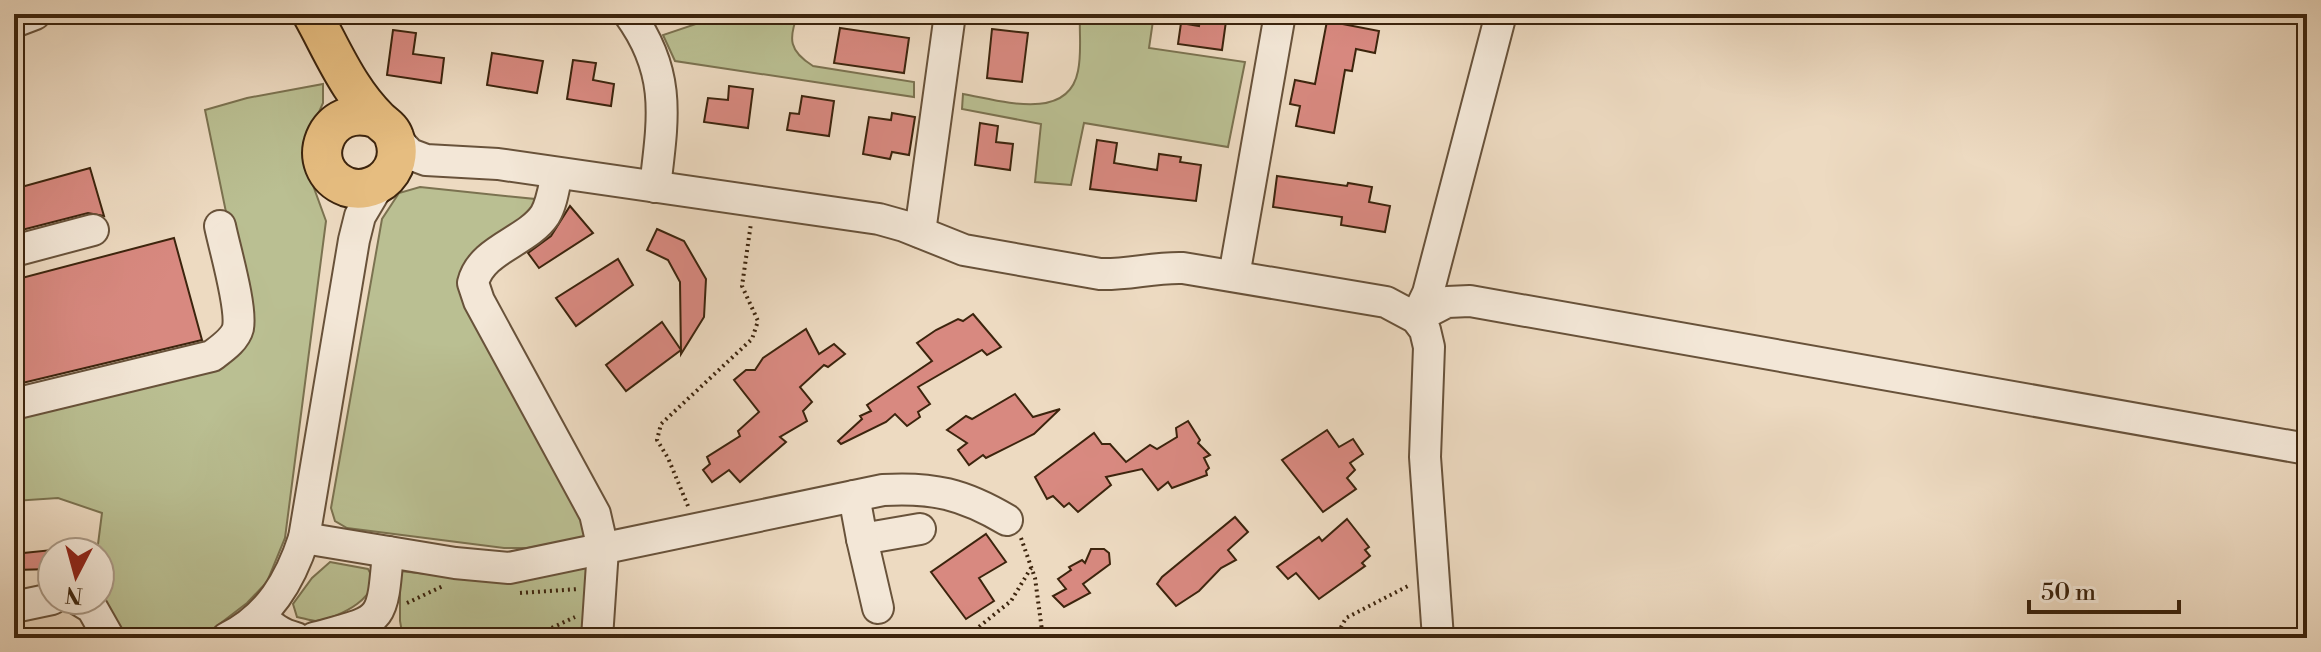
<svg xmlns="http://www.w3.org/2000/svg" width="2321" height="652" viewBox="0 0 2321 652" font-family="'Libre Bodoni',serif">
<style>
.green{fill:#babf92;stroke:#7b7250;stroke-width:2}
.building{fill:#d88980;stroke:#3c240d;stroke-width:2}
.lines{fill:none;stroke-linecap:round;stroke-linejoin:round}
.minor-casing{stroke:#68523a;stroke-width:34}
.major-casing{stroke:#3c240d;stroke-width:42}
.path{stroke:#3c240d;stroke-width:4;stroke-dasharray:2 4;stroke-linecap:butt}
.minor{stroke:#f3e7d7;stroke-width:30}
.major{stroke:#e6bd80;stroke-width:38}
</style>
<rect width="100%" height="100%" fill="#eddac1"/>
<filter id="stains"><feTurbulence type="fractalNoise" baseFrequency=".0025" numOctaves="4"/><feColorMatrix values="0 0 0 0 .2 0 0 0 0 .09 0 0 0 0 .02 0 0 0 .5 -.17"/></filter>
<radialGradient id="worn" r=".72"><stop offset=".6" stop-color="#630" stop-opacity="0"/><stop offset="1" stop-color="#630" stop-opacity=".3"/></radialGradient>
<g class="green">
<path d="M715,14H798C788,39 789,51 813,66L914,82V97L675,61L663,35L711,19Z"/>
<path d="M1080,14H1154L1149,48L1245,62L1228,147L1084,123L1071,185L1035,182L1041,124L962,109L963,94C999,100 1068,123 1078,71C1082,53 1079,32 1080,14Z"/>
<polygon points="323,84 323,103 315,121 310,177 326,221 285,538 267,582 247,603 213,629 192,638 118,638 100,600 100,552 97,552 102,513 58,498 14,501 14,416 226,363 241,351 249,324 205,110 247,98"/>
<polygon points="420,187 535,199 535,208 468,265 591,536 528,548 504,548 347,528 335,521 331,508 382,219 399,193"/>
<polygon points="591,560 588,638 403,638 400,621 400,571 454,577"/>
<path d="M330,562L368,569C386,596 338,618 316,621C311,621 303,618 297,617L293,604L312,578Z"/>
</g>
<g class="building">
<polygon points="1201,14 1227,14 1222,50 1178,44 1181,23 1199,26"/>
<polygon points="1327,21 1379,31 1375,53 1356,49 1352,71 1345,70 1334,133 1296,126 1300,106 1290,104 1295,80 1315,84"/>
<polygon points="840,28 909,38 904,73 834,63"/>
<polygon points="992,29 1028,33 1022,82 987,78"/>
<polygon points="393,30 416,33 413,54 444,58 441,83 387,75"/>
<polygon points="492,53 543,61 537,93 487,85"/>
<polygon points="573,60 596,63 593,80 614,84 611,106 567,99"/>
<polygon points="729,86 753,89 748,128 704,122 708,98 728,100"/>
<polygon points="802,96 834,101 829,136 787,130 790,113 799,114"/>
<polygon points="892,113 915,117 909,155 892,152 890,159 863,154 869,117 891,120"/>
<polygon points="980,123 998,126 996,142 1013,144 1010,170 975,165"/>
<polygon points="1097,140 1117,143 1114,163 1157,170 1159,154 1181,157 1180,162 1201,165 1196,201 1090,189"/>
<polygon points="90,168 104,216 88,213 14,232 14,189"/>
<polygon points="1277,176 1347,186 1348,183 1372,187 1369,202 1390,206 1385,232 1341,225 1342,217 1273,207"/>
<polygon points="570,206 593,233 539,268 528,253 551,236"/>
<polygon points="657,229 684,241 706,279 704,317 681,354 680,282 668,260 647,250"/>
<polygon points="174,238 202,340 14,385 14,280"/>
<polygon points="618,259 633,285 576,326 556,298"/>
<polygon points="973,314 1001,347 987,355 982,350 918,387 930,404 918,412 920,417 907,426 895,414 886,422 841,444 838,441 862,419 860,416 871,411 867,405 932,361 917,343 936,330 958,319 963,321"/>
<polygon points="662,322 681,350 626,391 606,365"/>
<polygon points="806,329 819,354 834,344 845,354 828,367 824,365 800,387 812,402 803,411 807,421 780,437 786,442 740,482 729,470 712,482 703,470 710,464 707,457 740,436 738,431 759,412 734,380 746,370 755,370 763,358"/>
<polygon points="1015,394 1033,417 1060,409 1034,434 986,458 983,455 969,465 958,450 967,443 947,430 966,416 972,419"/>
<polygon points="1188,421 1200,440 1198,443 1210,455 1204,458 1209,468 1206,471 1207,475 1172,488 1168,482 1158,490 1142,469 1106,477 1111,485 1078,512 1069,503 1064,507 1053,496 1047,499 1035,477 1094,433 1102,444 1110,444 1126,462 1150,445 1157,449 1177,437 1176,428"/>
<polygon points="1327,430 1339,447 1353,439 1363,454 1350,463 1355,470 1347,478 1356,489 1323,512 1282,460"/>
<polygon points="1235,517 1248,532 1228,550 1236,560 1221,568 1199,591 1176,606 1157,584 1162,577"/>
<polygon points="1347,519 1369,547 1365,550 1370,556 1362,563 1365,566 1319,599 1296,573 1288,579 1277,567 1319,537 1322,541"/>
<polygon points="986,534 1006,562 979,578 994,601 966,619 931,572"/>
<polygon points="1091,549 1104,549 1109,553 1110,564 1083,584 1090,593 1064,607 1053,596 1066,589 1058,579 1071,570 1069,567 1082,560 1085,563"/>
<polygon points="52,550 52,569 14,570 14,554"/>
</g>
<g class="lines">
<defs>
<g id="minor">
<path d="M629,14C672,73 663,119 655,187"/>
<polyline points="14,22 35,14"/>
<path d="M395,138L410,154L426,160L498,164L879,219L904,226L964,250L1100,274C1128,275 1154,267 1183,268L1386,302L1416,318L1425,330L1429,347L1425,457L1438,638"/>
<path d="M557,173C554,187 552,203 545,215C527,242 481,249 473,283L479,301L595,514L603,549L597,638"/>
<polyline points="920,232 950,14"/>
<polyline points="14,251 93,230"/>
<polyline points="1234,276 1280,14"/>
<polyline points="1416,318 1447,302 1470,301 2307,449"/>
<polyline points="1416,318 1428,293 1501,14"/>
<path d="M14,404L212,356C221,349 235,340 238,328C242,307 225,250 220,226"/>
<polyline points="854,496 862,539 920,529"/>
<path d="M304,538L455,563L509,568L883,490C933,487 963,494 1007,520"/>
<polyline points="862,539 878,608"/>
<polyline points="79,600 92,608 109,638"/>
<polyline points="14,607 52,599"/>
<path d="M261,615C271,627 280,634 296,638"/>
<path d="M227,638C269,617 290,581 304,538L354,240L360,216L379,184"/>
<path d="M314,638C383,619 382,625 388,552"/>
</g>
<path id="major" d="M312,14C325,37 336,62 351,85C358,96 368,109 378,119C384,125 391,128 394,137C400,153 396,170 382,181C372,188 359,191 347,187C300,169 325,99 378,119"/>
</defs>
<use href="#minor" class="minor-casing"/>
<use href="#major" class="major-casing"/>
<g class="path">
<polyline points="688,506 668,458 657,440 661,424 752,339 758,321 742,286 751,223"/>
<polyline points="1021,538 1035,578 1043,638"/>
<polyline points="520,593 579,589"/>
<polyline points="407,603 443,586"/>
<polyline points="530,638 575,617"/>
<polyline points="965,638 1011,601 1031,568"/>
<polyline points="1335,638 1346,618 1410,585"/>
</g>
<use href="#minor" class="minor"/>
<use href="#major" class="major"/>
</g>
<rect width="2321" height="652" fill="none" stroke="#eddac1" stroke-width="48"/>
<rect x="16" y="16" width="2289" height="620" fill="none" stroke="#3c240d" stroke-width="4"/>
<rect x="24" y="24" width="2273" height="604" fill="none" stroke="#3c240d" stroke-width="2"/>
<g transform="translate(76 576) rotate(186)"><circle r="38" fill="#f3e7d7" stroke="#aa9986" stroke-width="2"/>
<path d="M0-6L14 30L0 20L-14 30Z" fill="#8f2418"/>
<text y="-12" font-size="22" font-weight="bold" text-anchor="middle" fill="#3c240d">N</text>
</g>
<path d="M2029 600v12h150v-12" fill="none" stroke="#3c240d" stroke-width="4"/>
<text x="2041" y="600" font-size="24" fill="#3c240d" stroke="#f3e7d7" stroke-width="6" paint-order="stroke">50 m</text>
<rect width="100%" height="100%" filter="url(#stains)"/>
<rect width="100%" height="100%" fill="url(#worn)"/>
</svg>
